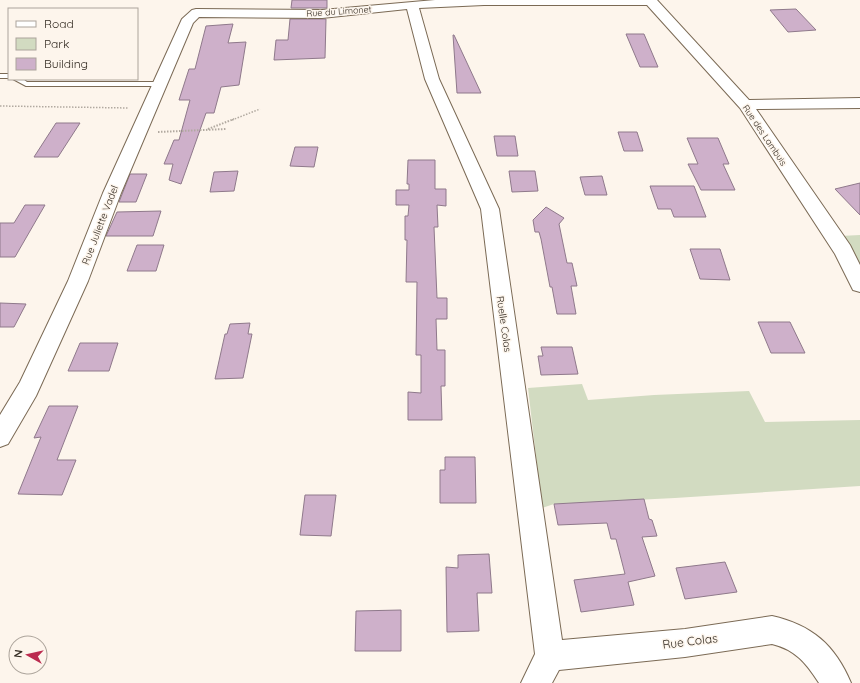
<svg xmlns="http://www.w3.org/2000/svg" width="860" height="683" viewBox="0 0 860 683" font-family="Quicksand,sans-serif">
<style>
.green{fill:#d2dbc1}
.building{fill:#ceb0ca;stroke:#8f798b}
.lines{fill:none;stroke-linecap:round;stroke-linejoin:round}
.lane-casing{stroke:#7b6a55;stroke-width:2}
.street-casing{stroke:#7b6a55;stroke-width:2}
.path-far1{stroke:#b1a9a0;stroke-width:1.5;stroke-dasharray:1.5 1.5;stroke-linecap:butt}
.path{stroke:#b1a9a0;stroke-width:2;stroke-dasharray:1.5 1.5;stroke-linecap:butt}
.lane{fill:#fff;fill-rule:evenodd}
.street{fill:#fff;fill-rule:evenodd}
.labels{text-anchor:middle;dominant-baseline:central;stroke-width:3;stroke-linejoin:round;paint-order:stroke}
.far-street-label{font-size:9px;fill:#322a21;stroke:#fdf5ec}
.street-label{font-size:10px;fill:#322a21;stroke:#fdf5ec}
.near-street-label{font-size:12px;fill:#322a21;stroke:#fdf5ec}
</style>
<rect width="100%" height="100%" fill="#fdf5ec"/>
<g class="green">
<polygon points="860,235 860,274 840,236"/>
<polygon points="582,384 588,400 654,395 749,391 765,422 860,420 860,486 675,498 554,504 542,508 528,388"/>
</g>
<g class="building">
<polygon points="292,0 327,0 327,8 291,8"/>
<polygon points="796,9 816,30 788,32 770,10"/>
<polygon points="290,19 326,19 325,58 274,60 276,40 288,40"/>
<polygon points="233,24 228,43 246,42 239,85 221,87 214,113 206,113 181,184 169,180 173,164 164,164 174,140 179,140 190,100 179,100 189,69 195,69 206,26"/>
<polygon points="626,34 644,34 658,67 640,67"/>
<polygon points="453,35 454,35 481,93 457,93"/>
<polygon points="56,123 80,123 58,157 34,157"/>
<polygon points="618,132 637,132 643,151 624,151"/>
<polygon points="494,136 515,136 518,156 497,156"/>
<polygon points="687,138 718,138 729,164 723,164 735,190 701,190 688,164 698,164"/>
<polygon points="295,147 318,147 314,167 290,166"/>
<polygon points="408,160 435,160 435,189 446,189 446,206 437,205 438,227 434,227 437,298 447,298 447,319 436,319 437,350 445,350 445,386 441,386 442,420 408,420 408,392 421,393 421,355 416,355 417,282 406,282 407,240 405,240 405,216 408,216 409,205 396,205 396,190 409,190 409,184 407,184"/>
<polygon points="238,171 234,191 210,192 214,172"/>
<polygon points="509,171 535,171 538,191 512,192"/>
<polygon points="130,174 147,174 136,202 119,202"/>
<polygon points="602,176 607,195 585,195 580,177"/>
<polygon points="860,183 860,215 835,189"/>
<polygon points="650,186 694,186 706,217 674,217 671,209 658,209"/>
<polygon points="25,205 45,205 15,257 0,257 0,223 14,223"/>
<polygon points="546,207 564,218 559,224 567,263 572,263 577,286 571,286 576,314 557,314 552,287 550,287 541,239 539,232 535,232 533,220"/>
<polygon points="161,211 153,236 106,236 117,212"/>
<polygon points="137,245 164,245 156,271 127,271"/>
<polygon points="690,249 720,249 730,280 700,279"/>
<polygon points="0,303 26,304 14,327 0,327"/>
<polygon points="758,322 790,322 805,353 771,353"/>
<polygon points="250,323 248,334 252,334 243,378 215,379 225,334 227,334 230,324"/>
<polygon points="80,343 118,343 109,371 68,371"/>
<polygon points="541,347 572,347 578,374 541,375 538,356 543,356"/>
<polygon points="49,406 78,406 57,460 76,460 62,495 18,494 41,437 34,438"/>
<polygon points="445,457 475,457 476,503 440,503 440,470 445,470"/>
<polygon points="305,495 336,495 331,536 300,535"/>
<polygon points="644,499 649,519 652,520 657,536 642,537 655,576 628,582 634,605 581,612 574,580 625,574 616,539 611,539 607,523 558,525 554,504"/>
<polygon points="489,554 492,593 477,593 479,631 447,632 446,567 458,568 458,555"/>
<polygon points="725,562 737,592 685,599 676,568"/>
<polygon points="401,610 401,651 355,651 356,611"/>
</g>
<g class="lines">
<defs>
<g id="lane">
<rect x="0" y="74" width="9" height="4"/>
<polygon points="13,79 23,79 27,82 160,82 164,84 160,86 26,86"/>
</g>
<path id="street" d="M435,0H657L749,100L860,98V108L756,109L850,245L860,265V292L853,290L835,254L740,108L647,5H484L419,8L439,79L499,209L562,640L685,629L772,616C812,625 835,645 851,683H819C806,663 796,650 772,644L685,657L559,670L552,683H521L535,654L481,209L425,79L407,9L322,18L199,17L193,23L121,193L88,281L36,396L8,444L0,447V415L20,382L68,281L103,193L182,19L192,10L196,9L322,10Z"/>
</defs>
<use href="#lane" class="lane-casing"/>
<use href="#street" class="street-casing"/>
<g class="path-far1">
<polyline points="0,106 129,108"/>
<polyline points="232,120 260,109"/>
</g>
<g class="path">
<polyline points="208,129 234,119"/>
<polyline points="158,132 226,129"/>
</g>
<use href="#lane" class="lane"/>
<use href="#street" class="street"/>
</g>
<g class="labels">
<g class="far-street-label">
<text transform="translate(339 11) rotate(-4)">Rue du Limonet</text>
<text transform="translate(765 135) rotate(56)">Rue des Lambuis</text>
</g>
<g class="street-label">
<text transform="translate(100 225) rotate(-69)">Rue Juliette Vadel</text>
<text transform="translate(504 324) rotate(82)">Ruelle Colas</text>
</g>
<g class="near-street-label">
<text transform="translate(690 641) rotate(-7)">Rue Colas</text>
</g>
</g>
<rect x="8" y="8" width="130" height="72" fill="#fdf5ec" stroke="#aca49b"/>
<rect x="16" y="21" width="20" height="6" fill="#ffffff" stroke="#aca49b"/>
<text x="44" y="28" font-size="12" fill="#322a21">Road</text>
<rect x="16" y="38" width="20" height="12" fill="#d2dbc1" stroke="#aca49b"/>
<text x="44" y="48" font-size="12" fill="#322a21">Park</text>
<rect x="16" y="58" width="20" height="12" fill="#ceb0ca" stroke="#aca49b"/>
<text x="44" y="68" font-size="12" fill="#322a21">Building</text>
<g transform="translate(28 655) rotate(278)"><circle r="19" fill="#fdf5ec" stroke="#aca49b"/>
<path d="M0-3L7 15L0 10L-7 15Z" fill="#bb2b4f"/>
<text y="-6" font-size="11" font-weight="bold" text-anchor="middle" fill="#322a21">N</text>
</g>
</svg>
